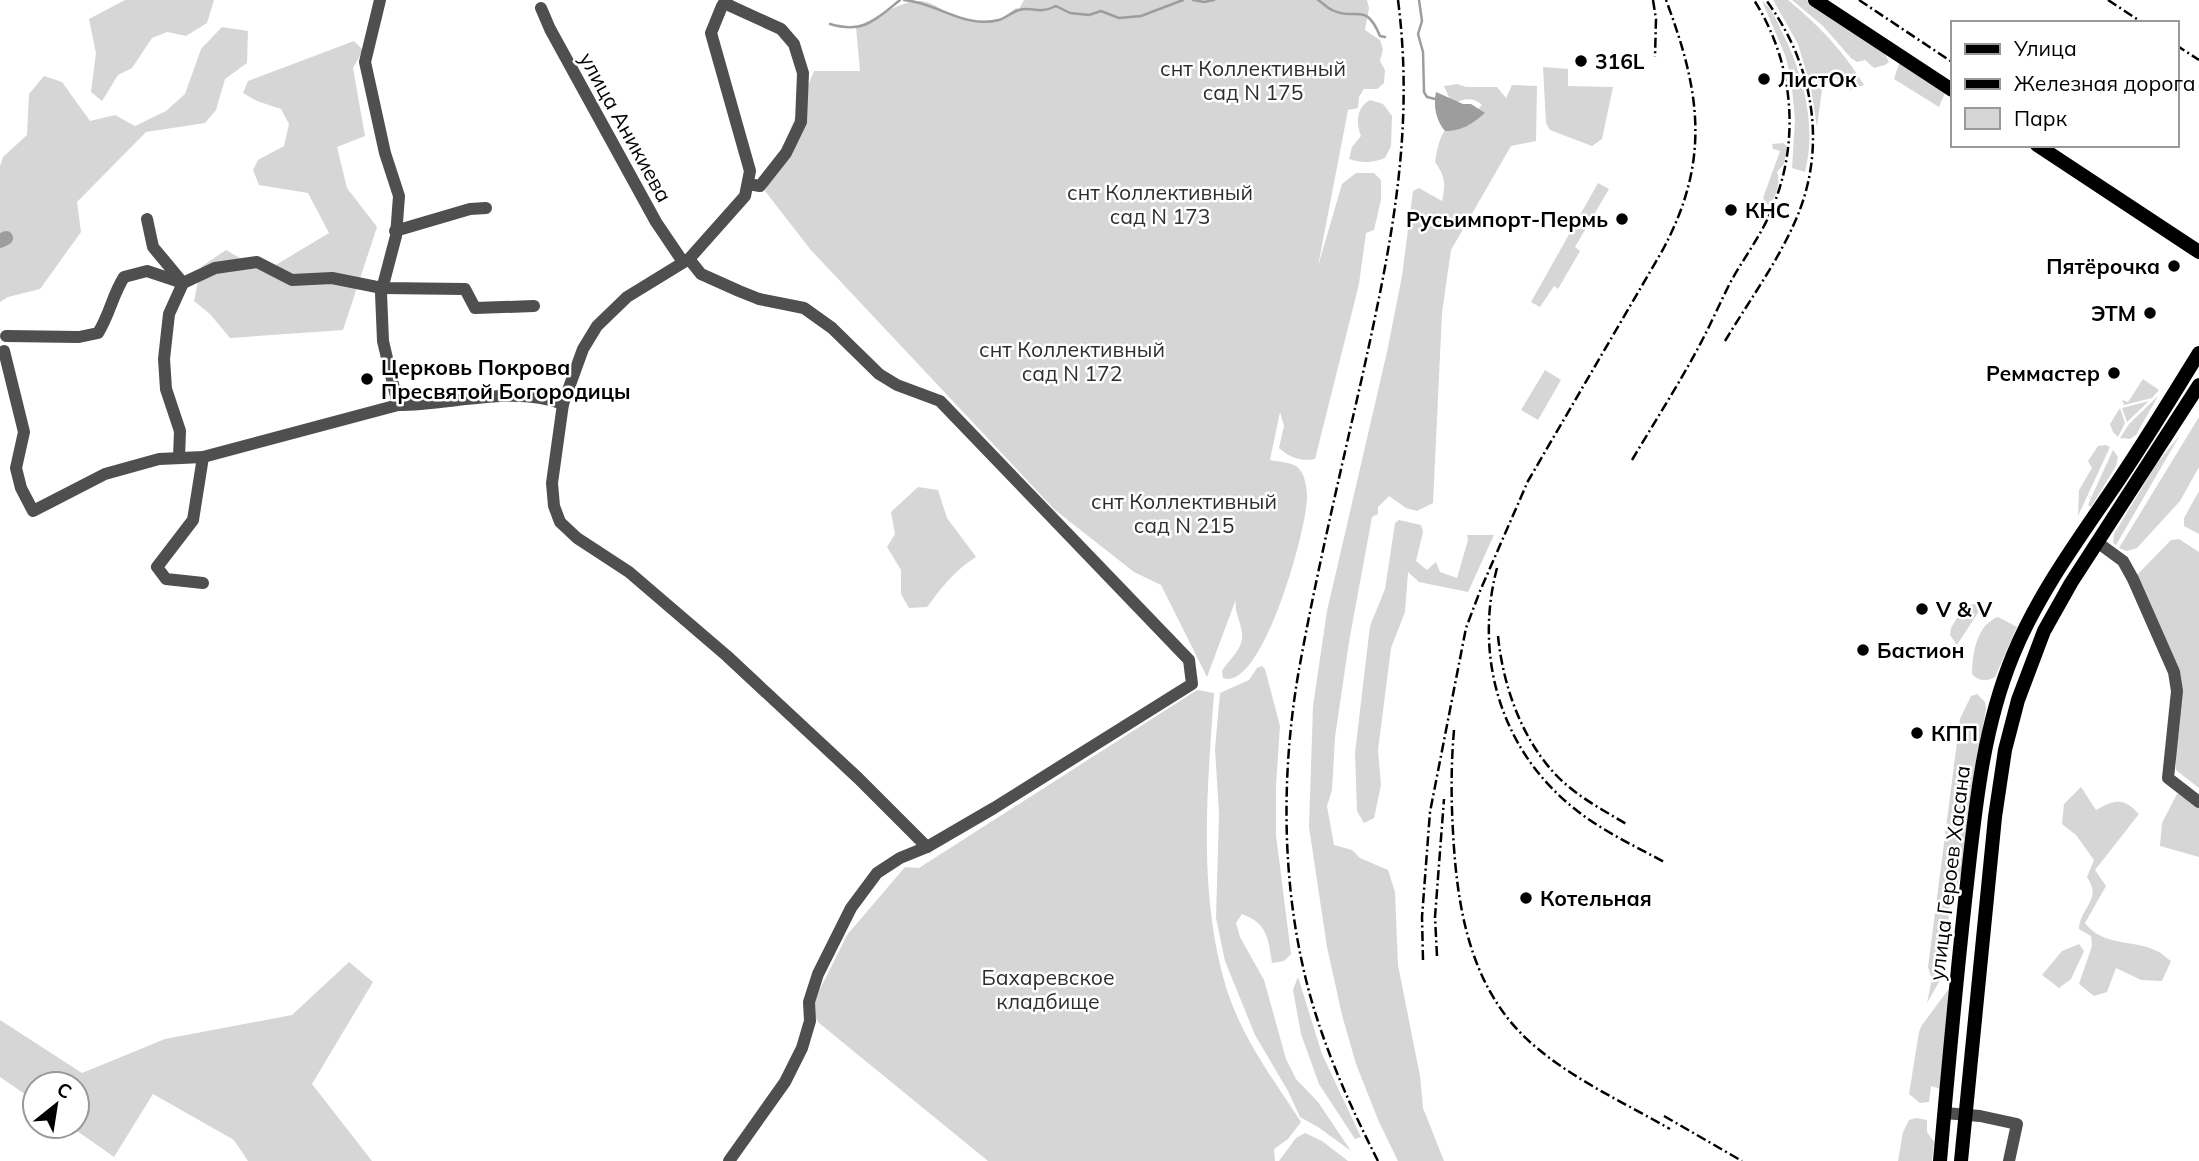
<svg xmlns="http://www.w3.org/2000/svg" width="2199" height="1161" viewBox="0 0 2199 1161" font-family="Mulish,sans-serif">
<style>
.green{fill:#d6d6d6}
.water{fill:#9d9d9d}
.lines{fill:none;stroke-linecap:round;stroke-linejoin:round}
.stream{stroke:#9d9d9d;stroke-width:2.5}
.river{stroke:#9d9d9d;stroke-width:14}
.minor{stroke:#4f4f4f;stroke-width:12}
.major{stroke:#000;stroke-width:14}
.rail{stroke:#000;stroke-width:2.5;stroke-dasharray:10 3.5 2 3.5;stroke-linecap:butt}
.poi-dot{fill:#000;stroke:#fff;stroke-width:2.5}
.labels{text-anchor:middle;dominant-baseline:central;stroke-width:5;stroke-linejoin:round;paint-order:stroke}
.poi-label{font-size:21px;font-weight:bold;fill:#000;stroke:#fff;text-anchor:start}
.park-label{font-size:21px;fill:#2d2d2d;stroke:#fff}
.street-label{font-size:21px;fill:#000;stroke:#fff}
</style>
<rect width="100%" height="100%" fill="#fff"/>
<g class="green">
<polygon points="125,0 214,0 207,23 186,36 167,32 152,38 132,68 118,75 102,101 91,92 96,53 89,19"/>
<path d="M1024,0H1367L1369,8L1365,30L1380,40L1383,49L1380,61L1385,70L1384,83L1377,89H1364L1359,97L1358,108L1348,110L1318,266L1342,184L1356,173H1374L1381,180V200L1374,230L1366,233L1359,284L1315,459C1301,462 1289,457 1279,448L1284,426L1280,412L1270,460C1279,462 1295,462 1300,470C1305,476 1307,489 1307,496C1308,526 1262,693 1223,678L1222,671C1228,661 1238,653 1241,643C1246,629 1233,614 1236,599L1207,677L1161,585L1134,572L1055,510L810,249L765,191L814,71H860L856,27C874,19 901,0 921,1C930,2 938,7 946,12C973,26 991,28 1016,8L1019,9Z"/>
<path d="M1773,0H1788C1819,25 1844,52 1864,85L1850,90L1840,80L1829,75L1822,90L1817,127L1811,88L1798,44Z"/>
<polygon points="1792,0 1807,0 1884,52 1889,62 1885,65 1874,68 1865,60 1857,62 1851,58 1823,26"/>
<path d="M1762,1C1771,7 1777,21 1782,32C1803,73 1817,126 1805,172L1792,168L1795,120L1791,78L1785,55Z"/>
<polygon points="222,27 248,31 247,63 225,79 216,110 205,123 146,132 77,202 81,232 40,289 8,297 0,302 0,166 3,157 27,135 29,94 44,76 62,82 90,121 115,115 135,126 166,111 185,94 201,49"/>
<polygon points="354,41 363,50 353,68 365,136 337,147 347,188 377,227 343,330 230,338 210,314 194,301 201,267 226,250 264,272 329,233 308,193 259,185 253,170 258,160 284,146 289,124 281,109 257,101 243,93 248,81"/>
<polygon points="1899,64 1904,64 1945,93 1939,107 1894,79"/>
<polygon points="1543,67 1568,69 1568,86 1613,87 1602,139 1592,146 1550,130 1546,123"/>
<path d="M1457,84L1466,87H1497L1506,98L1512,85L1537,86L1536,141L1511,146L1451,250L1442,313L1433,503L1417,511L1406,508L1389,496L1378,507V514L1372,517L1349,642L1335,737L1332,790L1327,806L1334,845L1352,850L1360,858L1388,870L1395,892L1398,965L1420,1076L1423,1108L1444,1161H1398L1379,1122L1356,1064L1342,1015L1327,947L1309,827L1313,706L1327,611L1387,352L1402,276L1413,191L1419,188L1442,201C1446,184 1445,176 1435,162C1437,151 1439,134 1449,126C1460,117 1472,117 1482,105C1472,96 1463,99 1452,104L1444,86Z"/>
<path d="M1370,100L1383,104L1392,116L1391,146L1385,158C1372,163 1362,163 1349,159L1352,147L1361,136C1356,123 1356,108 1370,100Z"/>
<path d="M1783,143L1787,146L1784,164L1777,172C1781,182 1776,199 1768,205L1763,198L1780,151L1773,149L1772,144Z"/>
<polygon points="1598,183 1609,189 1575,247 1580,251 1558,289 1554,286 1540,307 1531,302"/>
<polygon points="1545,370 1561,380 1538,420 1521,410"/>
<polygon points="2143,379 2159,390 2152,398 2124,405 2122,400 2128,402"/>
<polygon points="2158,396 2136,435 2130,439 2120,438 2129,424"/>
<polygon points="2149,401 2127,422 2122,408"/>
<polygon points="2120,408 2125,423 2118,437 2113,432 2110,424"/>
<polygon points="2199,417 2199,467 2180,501 2137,548 2127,551 2119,548"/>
<polygon points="2180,435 2116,545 2113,543 2114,534 2157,463"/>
<polygon points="2106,445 2110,447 2078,516 2079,490 2092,468 2088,461 2098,446"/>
<polygon points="2113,450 2118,457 2116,466 2091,507 2088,505 2091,498"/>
<path d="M918,487L938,490L947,518L976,557C955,570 942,587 927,607L909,608L901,594V570L887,547L895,534L891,512Z"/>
<polygon points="2199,491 2199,534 2184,526 2184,518"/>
<polygon points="1399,520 1421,525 1423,532 1416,561 1427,570 1436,562 1440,572 1457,578 1468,540 1467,535 1494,535 1468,592 1419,582 1408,572 1405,612 1391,648 1378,750 1381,785 1374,818 1364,823 1357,811 1355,753 1370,626 1385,589 1395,523"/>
<polygon points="2179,539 2199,552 2199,788 2176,770 2174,673 2136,576 2171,540"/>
<polygon points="1975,604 1981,608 1957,645 1950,635 1951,628 1964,606"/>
<path d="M1998,617L2017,627L1995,677C1986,682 1978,681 1972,674C1972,654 1977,624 1998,617Z"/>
<path d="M1262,666L1265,669L1280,726L1276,786V835L1291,954L1284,961L1272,963C1268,938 1268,924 1242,914L1236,923L1240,937L1264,980L1286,1059L1296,1079L1318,1102L1351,1151L1318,1127L1300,1117L1288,1091L1255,1035L1225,961L1216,918L1219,814L1215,749L1220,693L1249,680L1257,668Z"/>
<path d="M1197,690L1214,693C1207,793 1197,899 1229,996C1245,1042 1275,1082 1301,1122L1288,1139L1274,1149L1275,1161H988L819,1023L815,1017L813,1003L847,935L905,867L919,868Z"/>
<polygon points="1977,694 1985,702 1986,709 1972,791 1962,873 1950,903 1944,973 1927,1003 1932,979 1928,967 1960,719 1971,696"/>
<path d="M2081,787L2096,810C2115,800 2122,796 2139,814L2095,870L2106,886L2085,923C2103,947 2133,939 2157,951C2162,953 2166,958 2171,961L2162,981L2141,980L2116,968L2107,992L2094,996L2079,984L2092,946L2091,936L2079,929C2080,907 2103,900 2087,877L2094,860L2076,835L2062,824L2064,804Z"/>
<polygon points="2177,794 2186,795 2199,805 2199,857 2160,846 2162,823"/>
<polygon points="2079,944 2084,951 2071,979 2059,988 2042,975 2062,951"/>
<polygon points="349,962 373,982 312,1084 372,1161 248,1161 234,1140 153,1094 114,1157 70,1126 77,1126 77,1084 35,1084 35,1101 0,1077 0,1020 82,1073 165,1039 292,1015"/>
<polygon points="1298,977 1322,1054 1361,1137 1355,1139 1319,1084 1301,1034 1293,990"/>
<polygon points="1951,986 1941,1089 1931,1086 1929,1102 1920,1103 1909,1094 1919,1032 1922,1025"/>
<polygon points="1916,1118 1927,1120 1927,1132 1934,1142 1932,1161 1898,1161 1903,1132 1909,1120"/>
<polygon points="1305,1133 1322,1141 1348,1161 1279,1161 1296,1138"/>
</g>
<path class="water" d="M1436,92L1463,104H1471L1485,113C1472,124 1462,131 1445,131C1436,121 1433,105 1436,92Z"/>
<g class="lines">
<g class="stream">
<path d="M904,0C938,3 964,29 999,20C1006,18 1012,12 1019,10C1033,6 1038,15 1056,6L1070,13L1089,15L1101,11L1119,18L1141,16L1183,0"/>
<polyline points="1193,0 1204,2 1214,0"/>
<path d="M1318,0C1323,3 1327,8 1332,10C1356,22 1365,0 1380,36L1385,37"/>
<polyline points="1419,0 1422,21 1418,34 1423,52 1424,92 1427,97 1435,99"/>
<path d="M830,24C864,34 875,20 900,0"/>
</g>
<polyline class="river" points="0,241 6,238"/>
<g class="minor">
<polyline points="380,0 365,62 385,153 399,196 396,236 381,293 383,341 398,405"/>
<polyline points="727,0 722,6 711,33 750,171 745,196 689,259 627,297 597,326 583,349 563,404 552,483 554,506 560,522 577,538 629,572 727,656 858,778 927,847"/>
<polyline points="724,3 781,29 794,44 803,73 801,122 786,153 760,186 748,184"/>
<polyline points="541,8 550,29 656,222 683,262"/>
<polyline points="147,219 153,247 183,283 169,314 164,359 166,389 180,431 179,458"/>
<polyline points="395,231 470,209 486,208"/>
<polyline points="689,259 701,274 739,291 759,299 804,308 832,328 879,374 897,385 940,401 1189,660 1192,684 994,808 927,847 900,858 877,873 851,908 818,974 809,1002 810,1021 802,1048 785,1082 729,1161"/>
<path d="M6,336L79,337L98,333C110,314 112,296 124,277L147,271L183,283L215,268L257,262L292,280L332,278L382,288L465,289L475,308L534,306"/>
<path d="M4,351L24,432L16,468L21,488L33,511L105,474L159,459L203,457L398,405C451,405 514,385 563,404"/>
<polyline points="2097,542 2123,561 2133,579 2174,672 2177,691 2168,778 2199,802"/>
<polyline points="203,583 166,579 157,567 193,520 203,457"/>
<polyline points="1945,1113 1980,1116 2017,1124 2009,1161"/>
</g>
<g class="major">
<polyline points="1815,0 1952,90"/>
<polyline points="2037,145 2199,252"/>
<path d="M1940,1161C1948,1071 1956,982 1966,892C1975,812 1982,730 2013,655C2038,594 2078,540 2114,487C2144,443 2171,398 2199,353"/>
<polyline points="1961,1161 1995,817 2005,750 2018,700 2044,631 2071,583 2199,385"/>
</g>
<g class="rail">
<polyline points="1653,0 1656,19 1655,57"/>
<polyline points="1859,0 1952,62"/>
<polyline points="2108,0 2143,23"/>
<polyline points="2176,45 2199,60"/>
<path d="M1725,341C1749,301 1779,260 1797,217C1828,143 1812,62 1766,0"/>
<path d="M1632,460C1654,423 1677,387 1697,350C1709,328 1719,305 1730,283C1742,261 1757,241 1768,218C1801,148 1796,66 1754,0"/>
<path d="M1497,568C1474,655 1500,747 1570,805C1598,829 1633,845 1666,863"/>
<path d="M1498,636C1503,685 1521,738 1556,775C1576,796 1603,810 1628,825"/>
<path d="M1454,730C1451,764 1451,797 1453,832C1457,908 1470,988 1530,1042C1570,1078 1623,1102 1670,1129"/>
<polyline points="1437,956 1435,917 1444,799"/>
<path d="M1423,960L1422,917L1430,812L1466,628L1480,591L1528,481L1661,253C1711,162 1701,93 1666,0"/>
<polyline points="1664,1116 1742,1161"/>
<path d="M1378,1161C1347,1100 1318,1035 1303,967C1281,869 1282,762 1300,664C1318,566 1341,470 1363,373C1391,245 1415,132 1398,0"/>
</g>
</g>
<g class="poi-dot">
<circle cx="1581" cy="61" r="7"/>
<circle cx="1764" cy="79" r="7"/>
<circle cx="1731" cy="210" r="7"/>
<circle cx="1622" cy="219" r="7"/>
<circle cx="2174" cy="266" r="7"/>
<circle cx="2150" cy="313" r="7"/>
<circle cx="2114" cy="373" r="7"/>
<circle cx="367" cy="379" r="7"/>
<circle cx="1922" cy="609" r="7"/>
<circle cx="1863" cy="650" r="7"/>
<circle cx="1917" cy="733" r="7"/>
<circle cx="1526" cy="898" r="7"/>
</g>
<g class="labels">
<g class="poi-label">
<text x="1595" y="61">316L</text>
<text x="1778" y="79">ЛистОк</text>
<text x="1745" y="210">КНС</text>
<text x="1608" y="219" text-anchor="end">Русьимпорт-Пермь</text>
<text x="2160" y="266" text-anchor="end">Пятёрочка</text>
<text x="2136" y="313" text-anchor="end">ЭТМ</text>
<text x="381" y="367">Церковь Покрова<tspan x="381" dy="24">Пресвятой Богородицы</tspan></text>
<text x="2100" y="373" text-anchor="end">Реммастер</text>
<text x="1936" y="609">V &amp; V</text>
<text x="1877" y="650">Бастион</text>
<text x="1931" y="733">КПП</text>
<text x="1540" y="898">Котельная</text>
</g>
<g class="park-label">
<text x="1253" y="68">снт Коллективный<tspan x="1253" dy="24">сад N 175</tspan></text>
<text x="1160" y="192">снт Коллективный<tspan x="1160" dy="24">сад N 173</tspan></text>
<text x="1072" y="349">снт Коллективный<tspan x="1072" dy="24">сад N 172</tspan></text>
<text x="1184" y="501">снт Коллективный<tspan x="1184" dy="24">сад N 215</tspan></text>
<text x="1048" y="977">Бахаревское<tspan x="1048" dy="24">кладбище</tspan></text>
</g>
<g class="street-label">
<text transform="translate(626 127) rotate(61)">улица Аникиева</text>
<text transform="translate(1949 873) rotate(-83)">улица Героев Хасана</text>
</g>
</g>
<rect x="1951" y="21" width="228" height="126" fill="#ffffff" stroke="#999999" stroke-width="2"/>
<rect x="1965" y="44" width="35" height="10" fill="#000000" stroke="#999999" stroke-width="2"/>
<text x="2014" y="56" font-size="21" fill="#000000">Улица</text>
<rect x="1965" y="79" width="35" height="10" fill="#000000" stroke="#999999" stroke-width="2"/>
<text x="2014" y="91" font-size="21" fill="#000000">Железная дорога</text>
<rect x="1965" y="108" width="35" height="21" fill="#d6d6d6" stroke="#999999" stroke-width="2"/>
<text x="2014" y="126" font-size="21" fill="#000000">Парк</text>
<g transform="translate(56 1105) rotate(30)"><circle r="33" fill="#ffffff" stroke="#999999" stroke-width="2"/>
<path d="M0-5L12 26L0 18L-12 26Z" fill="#000000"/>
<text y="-10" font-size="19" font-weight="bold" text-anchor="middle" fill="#000000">С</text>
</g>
</svg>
